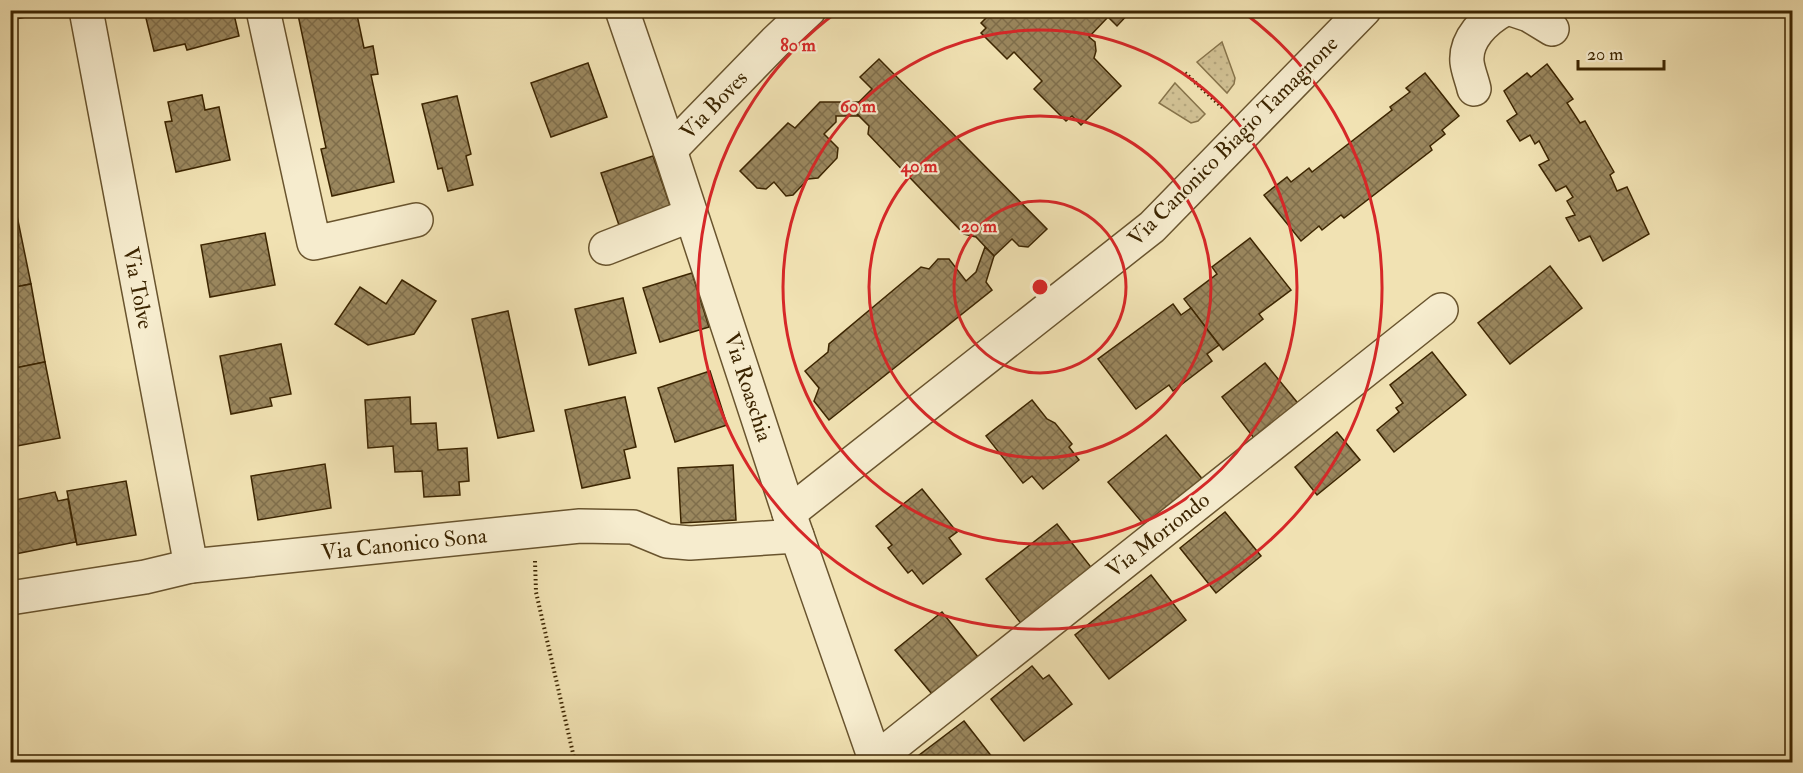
<svg xmlns="http://www.w3.org/2000/svg" width="1803" height="773" viewBox="0 0 1803 773" font-family="'IM FELL Double Pica',serif">
<style>
.grass{fill:url(#grass-dots);stroke:#87744b;stroke-width:1.5}
.building{fill:url(#building-cross-hatch);stroke:#3c2501;stroke-width:1.5}
.lines{fill:none;stroke-linecap:round;stroke-linejoin:round}
.minor-casing{stroke:#69542e;stroke-width:36}
.path{stroke:#3c2501;stroke-width:4;stroke-dasharray:1.5 3;stroke-linecap:butt}
.minor{stroke:#f6ecce;stroke-width:33}
.ring{fill:none;stroke:#d62828;stroke-width:3}
.labels{text-anchor:middle;dominant-baseline:central;stroke-width:4.5;stroke-linejoin:round;paint-order:stroke}
.street-label{font-size:22px;fill:#3c2501;stroke:#f6ecce}
.centre{fill:#d62828;stroke:#f6ecce;stroke-width:3}
.ring-label{font-size:18px;text-anchor:middle;font-weight:bold;fill:#d62828;stroke:#f6ecce;stroke-width:4.5;stroke-linejoin:round;paint-order:stroke}
</style>
<defs>
<pattern id="grass-dots" width="8" height="8" patternUnits="userSpaceOnUse" patternTransform="scale(1.5)"><rect width="8" height="8" fill="#d2c295"/><path d="M2 2h.1M6 6h.1" fill="none" stroke="#b5a77f" stroke-width="1.8" stroke-linecap="round"/></pattern>
<pattern id="building-cross-hatch" width="8" height="8" patternUnits="userSpaceOnUse" patternTransform="scale(1.5)"><rect width="8" height="8" fill="#9a875e"/><path d="M0 0l8 8M0 8l8-8" fill="none" stroke="#7f6e4b"/></pattern>
</defs>
<rect width="100%" height="100%" fill="#f1e2b3"/>
<filter id="stains"><feTurbulence type="fractalNoise" baseFrequency=".00333" numOctaves="4"/><feColorMatrix values="0 0 0 0 .2 0 0 0 0 .09 0 0 0 0 .02 0 0 0 .5 -.17"/></filter>
<radialGradient id="worn" r=".72"><stop offset=".6" stop-color="#630" stop-opacity="0"/><stop offset="1" stop-color="#630" stop-opacity=".3"/></radialGradient>
<g class="grass">
<polygon points="1222,42 1235,78 1234,84 1227,93 1197,62"/>
<polygon points="1175,83 1205,114 1198,121 1191,123 1159,103"/>
</g>
<g class="building">
<polygon points="10,10 36,10 37,15 10,20"/>
<polygon points="144,10 233,10 239,36 187,50 185,44 154,51"/>
<polygon points="297,10 356,10 364,48 373,46 378,74 371,75 394,182 332,196 321,149 326,148"/>
<polygon points="994,10 1132,10 1117,26 1108,17 1089,37 1095,42 1096,51 1094,58 1121,86 1081,125 1072,116 1066,121 1034,89 1042,81 1014,52 1007,59 981,33 986,28 981,23"/>
<polygon points="879,59 1047,229 1028,247 1019,246 1012,239 994,256 976,237 964,234 868,134 869,126 852,109 872,89 860,77"/>
<polygon points="588,63 607,117 551,137 531,83"/>
<polygon points="1547,64 1573,99 1567,103 1580,123 1585,121 1614,172 1610,175 1617,191 1627,187 1649,234 1603,261 1590,236 1579,241 1566,218 1575,215 1567,201 1573,197 1566,186 1556,191 1539,165 1549,160 1539,141 1535,144 1530,135 1520,141 1507,121 1517,114 1504,91 1527,73 1531,77"/>
<polygon points="1425,73 1459,116 1442,130 1445,134 1430,146 1432,150 1344,218 1341,215 1322,230 1319,226 1301,241 1264,195 1287,177 1291,182 1309,168 1312,172 1392,110 1390,107 1410,92 1406,88"/>
<polygon points="202,95 205,110 219,107 230,160 176,172 165,122 172,121 168,102"/>
<polygon points="457,96 471,154 466,156 473,185 448,191 442,168 438,169 422,104"/>
<polygon points="820,102 859,102 852,109 859,116 836,116 836,122 824,134 838,148 837,158 818,178 808,179 793,195 786,196 774,182 766,189 757,188 740,171 788,123 795,128"/>
<polygon points="653,156 673,214 621,231 601,173"/>
<polygon points="10,206 15,206 31,284 10,288"/>
<polygon points="265,233 275,285 210,297 201,245"/>
<polygon points="1250,238 1291,290 1259,314 1263,319 1223,350 1184,299 1217,274 1212,267"/>
<polygon points="985,247 994,256 986,282 992,290 829,420 814,401 819,388 805,371 828,352 829,344 921,267 929,269 938,259 949,259 966,281 976,272"/>
<polygon points="1550,266 1582,308 1510,364 1478,323"/>
<polygon points="692,273 709,327 660,342 643,288"/>
<polygon points="402,280 436,301 414,334 368,345 335,324 360,287 386,304"/>
<polygon points="31,284 45,362 10,369 10,288"/>
<polygon points="623,298 636,353 589,365 575,309"/>
<polygon points="1173,304 1181,315 1191,308 1219,345 1207,354 1212,361 1173,391 1169,385 1136,409 1098,359"/>
<polygon points="508,311 534,431 498,438 472,319"/>
<polygon points="281,344 291,394 270,398 272,406 231,414 220,356"/>
<polygon points="1432,352 1466,395 1394,452 1377,430 1399,412 1396,408 1403,403 1390,385"/>
<polygon points="45,362 60,438 11,447 10,369"/>
<polygon points="1265,363 1301,407 1257,442 1222,397"/>
<polygon points="710,371 727,425 675,442 658,388"/>
<polygon points="410,397 411,424 436,423 438,450 467,448 469,481 459,482 460,495 424,497 422,471 395,472 393,446 368,448 365,400"/>
<polygon points="625,397 636,447 624,450 630,478 582,488 565,410"/>
<polygon points="1032,400 1047,419 1055,423 1072,444 1069,447 1079,460 1043,489 1032,476 1023,483 986,436"/>
<polygon points="1337,432 1360,460 1317,495 1295,467"/>
<polygon points="1166,435 1204,481 1146,527 1108,482"/>
<polygon points="325,464 331,508 258,520 251,476"/>
<polygon points="733,465 736,520 681,523 678,468"/>
<polygon points="126,481 136,535 77,545 67,491"/>
<polygon points="922,489 957,532 949,538 961,554 923,584 912,570 908,573 888,548 892,545 876,526"/>
<polygon points="55,492 58,501 68,499 76,542 10,555 10,501"/>
<polygon points="1225,512 1261,556 1216,593 1180,548"/>
<polygon points="1057,524 1094,571 1023,626 986,579"/>
<polygon points="1151,575 1186,620 1109,679 1075,635"/>
<polygon points="942,612 978,657 932,694 895,650"/>
<polygon points="1032,666 1043,679 1049,675 1072,704 1024,741 991,699"/>
<polygon points="964,721 996,762 916,762 914,759"/>
</g>
<g class="lines">
<defs>
<g id="minor">
<polyline points="86,10 191,566"/>
<polyline points="263,10 314,243 416,220"/>
<polyline points="622,10 670,150 789,513 876,762"/>
<polyline points="1514,10 1529,15 1552,29"/>
<path d="M1474,89C1472,80 1468,71 1467,62C1465,39 1485,20 1503,10"/>
<polyline points="670,150 776,41 809,10"/>
<polyline points="606,248 691,215"/>
<polyline points="789,513 1152,227 1364,10"/>
<polyline points="10,598 145,577 191,566 580,526 633,527 667,541 690,543 797,536"/>
<polyline points="875,760 1441,310"/>
</g>
</defs>
<use href="#minor" class="minor-casing"/>
<g class="path">
<polyline points="1185,73 1224,109"/>
<polyline points="535,561 536,592 575,762"/>
</g>
<use href="#minor" class="minor"/>
</g>
<g class="ring">
<circle cx="1040" cy="287" r="86"/>
<circle cx="1040" cy="287" r="171"/>
<circle cx="1040" cy="287" r="257"/>
<path d="M1243 12A342 342 0 1 1 837 12"/>
</g>
<g class="labels">
<g class="street-label">
<text transform="translate(714 105) rotate(-46)">Via Boves</text>
<text transform="translate(1233 141) rotate(-45)">Via Canonico Biagio Tamagnone</text>
<text transform="translate(138 288) rotate(79)">Via Tolve</text>
<text transform="translate(748 387) rotate(72)">Via Roaschia</text>
<text transform="translate(1158 535) rotate(-38)">Via Moriondo</text>
<text transform="translate(404 544) rotate(-6)">Via Canonico Sona</text>
</g>
</g>
<circle cx="1040" cy="287" r="9" class="centre"/>
<g class="ring-label">
<text x="798" y="51">80 m</text>
<text x="858" y="112">60 m</text>
<text x="919" y="172">40 m</text>
<text x="979" y="232">20 m</text>
</g>
<rect width="1803" height="773" fill="none" stroke="#f1e2b3" stroke-width="36"/>
<rect x="12" y="12" width="1779" height="749" fill="none" stroke="#3c2501" stroke-width="3"/>
<rect x="18" y="18" width="1767" height="737" fill="none" stroke="#3c2501" stroke-width="1.5"/>
<path d="M1578 60v9h86v-9" fill="none" stroke="#3c2501" stroke-width="3"/>
<text x="1587" y="60" font-size="18" fill="#3c2501" stroke="#f6ecce" stroke-width="4.5" paint-order="stroke">20 m</text>
<rect width="100%" height="100%" filter="url(#stains)"/>
<rect width="100%" height="100%" fill="url(#worn)"/>
</svg>
